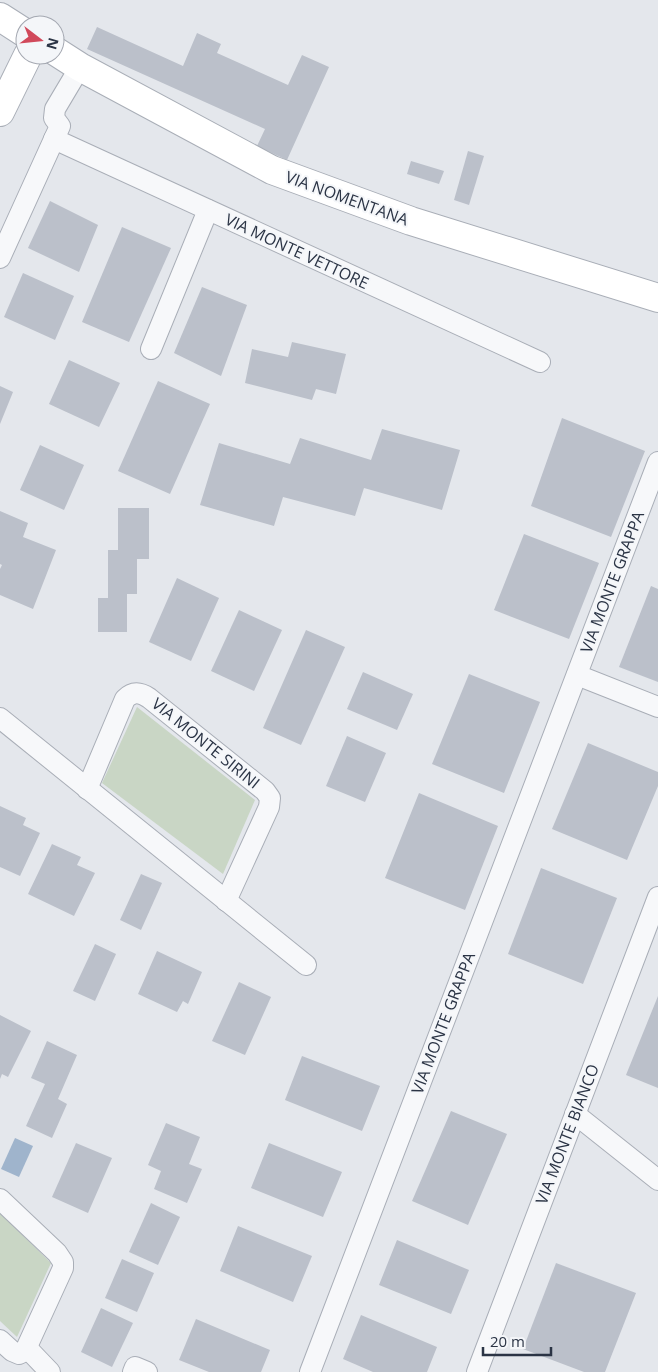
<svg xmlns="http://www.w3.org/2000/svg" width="658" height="1372" viewBox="0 0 658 1372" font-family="'Open Sans',sans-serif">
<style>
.green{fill:#c9d6c5}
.water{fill:#9fb4cc}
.building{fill:#bbc0ca}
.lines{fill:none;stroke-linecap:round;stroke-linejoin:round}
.street-casing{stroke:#a9aeb7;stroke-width:22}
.secondary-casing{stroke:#a9aeb7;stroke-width:30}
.street{stroke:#f7f8fa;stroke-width:20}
.secondary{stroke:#fff;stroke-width:28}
.labels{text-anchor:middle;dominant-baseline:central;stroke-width:4;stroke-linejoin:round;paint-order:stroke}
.street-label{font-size:16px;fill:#2b3445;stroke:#f4f6f9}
</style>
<rect width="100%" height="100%" fill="#e4e7ec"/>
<g class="green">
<polygon points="137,707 255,800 223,874 102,783"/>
<polygon points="0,1213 51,1263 17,1337 0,1321"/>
</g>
<polygon class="water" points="15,1138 33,1146 19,1177 1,1169"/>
<g class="building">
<polygon points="97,27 183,66 197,33 221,44 217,53 288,85 302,55 329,67 287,160 257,146 265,129 87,49"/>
<polygon points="468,151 484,156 469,205 454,200"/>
<polygon points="411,161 444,171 439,184 407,174"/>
<polygon points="50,201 98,225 79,272 28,248"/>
<polygon points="122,227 171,248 129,342 82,322"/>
<polygon points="23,273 74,296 55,340 4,317"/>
<polygon points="202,287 247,305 221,376 174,353"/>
<polygon points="292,342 346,354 336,394 316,389 312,400 245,383 252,349 288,357"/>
<polygon points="69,360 120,383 99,427 49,404"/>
<polygon points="158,381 210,404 170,494 118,471"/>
<polygon points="0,386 13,392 0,424"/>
<polygon points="562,418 645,451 611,537 531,506"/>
<polygon points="382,429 460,450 442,510 364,488 355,516 283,497 274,526 200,505 219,443 290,464 300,438 371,460"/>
<polygon points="40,445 84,465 64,510 20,490"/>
<polygon points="118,508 149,508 149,559 137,559 137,594 127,594 127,632 98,632 98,598 108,598 108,550 118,550"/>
<polygon points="0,511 28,523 23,537 56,550 33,609 0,595 0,569 2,565 0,564"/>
<polygon points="524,534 599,563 569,639 494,610"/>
<polygon points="177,578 219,598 191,661 149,642"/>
<polygon points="651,586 658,589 658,682 619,667"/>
<polygon points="239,610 282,630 254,691 211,671"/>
<polygon points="306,630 345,647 301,745 263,728"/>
<polygon points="363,672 413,694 397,730 347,709"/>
<polygon points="469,674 540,702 504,793 432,764"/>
<polygon points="347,736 386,753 365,802 326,786"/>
<polygon points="588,743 658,772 658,786 627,860 552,829"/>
<polygon points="419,793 498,826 465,910 385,878"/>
<polygon points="0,806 26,818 23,825 40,833 20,876 0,867"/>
<polygon points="52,844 81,857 77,865 95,873 74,916 28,894"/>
<polygon points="541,868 617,898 583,984 508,954"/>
<polygon points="141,874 162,883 141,930 120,920"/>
<polygon points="95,944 116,954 95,1001 73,991"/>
<polygon points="157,951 202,972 188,1004 183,1001 177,1012 138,994"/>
<polygon points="239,982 271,997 245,1055 212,1041"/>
<polygon points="658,996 658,1088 626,1075"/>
<polygon points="0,1015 31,1031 8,1077 2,1074 0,1079"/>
<polygon points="47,1041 77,1055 58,1099 67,1104 52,1138 26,1126 45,1084 31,1078"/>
<polygon points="302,1056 380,1086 362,1131 285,1100"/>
<polygon points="451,1111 507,1134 468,1225 412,1201"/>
<polygon points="166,1123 200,1137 189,1164 202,1169 187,1203 154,1189 161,1171 148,1165"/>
<polygon points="76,1143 112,1158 88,1213 52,1197"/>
<polygon points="269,1143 342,1172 323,1217 251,1188"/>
<polygon points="151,1203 180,1217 158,1265 129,1252"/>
<polygon points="238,1226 312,1256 293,1302 220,1271"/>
<polygon points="397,1240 469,1270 451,1314 379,1285"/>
<polygon points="122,1259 154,1273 137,1312 105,1298"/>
<polygon points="556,1263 636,1293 605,1372 584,1372 523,1349"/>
<polygon points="101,1308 133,1323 112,1367 81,1352"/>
<polygon points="361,1315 437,1347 427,1372 373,1372 343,1359"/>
<polygon points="196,1319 270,1350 261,1372 209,1372 179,1360"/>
</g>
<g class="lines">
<defs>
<g id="street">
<polyline points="54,139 540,362"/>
<polyline points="0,258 60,126 54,118 55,109 80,67"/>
<polyline points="151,349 208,210"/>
<polyline points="577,675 658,707"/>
<polyline points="0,718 306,965"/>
<path d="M87,789L125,699C133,691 140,692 149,698L265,791L270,798L269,807L226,901"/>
<polyline points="575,1114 658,1180"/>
<polyline points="0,1199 57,1253 63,1262 63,1268 25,1351 19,1354 12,1351 0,1340"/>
<polyline points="27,1348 50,1372"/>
<polyline points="133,1372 135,1367 147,1372"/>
<polyline points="310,1372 658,462"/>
<polyline points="477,1372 658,897"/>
</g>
<g id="secondary">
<polyline points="0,17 25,33"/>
<polyline points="55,51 80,67 272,170 411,221 658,298"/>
<polyline points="0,112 28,55"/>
</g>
</defs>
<use href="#street" class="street-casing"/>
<use href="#secondary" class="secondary-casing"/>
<use href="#street" class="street"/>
<use href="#secondary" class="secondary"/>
</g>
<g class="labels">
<g class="street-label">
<text transform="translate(347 198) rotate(20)">VIA NOMENTANA</text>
<text transform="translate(297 251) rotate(25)">VIA MONTE VETTORE</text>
<text transform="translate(612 582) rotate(-69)">VIA MONTE GRAPPA</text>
<text transform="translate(206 743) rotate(39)">VIA MONTE SIRINI</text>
<text transform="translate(443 1023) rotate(-69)">VIA MONTE GRAPPA</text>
<text transform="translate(567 1134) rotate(-69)">VIA MONTE BIANCO</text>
</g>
</g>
<g transform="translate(40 40) rotate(106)"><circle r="24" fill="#f4f6f9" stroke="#a4a8b1"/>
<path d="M0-4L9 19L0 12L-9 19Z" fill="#d1495b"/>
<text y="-8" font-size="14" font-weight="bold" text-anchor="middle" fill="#2b3445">N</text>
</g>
<path d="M483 1347v8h68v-8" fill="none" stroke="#2b3445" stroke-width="2.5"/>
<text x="490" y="1347" font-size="15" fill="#2b3445" stroke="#f4f6f9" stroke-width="4" paint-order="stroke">20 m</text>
</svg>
